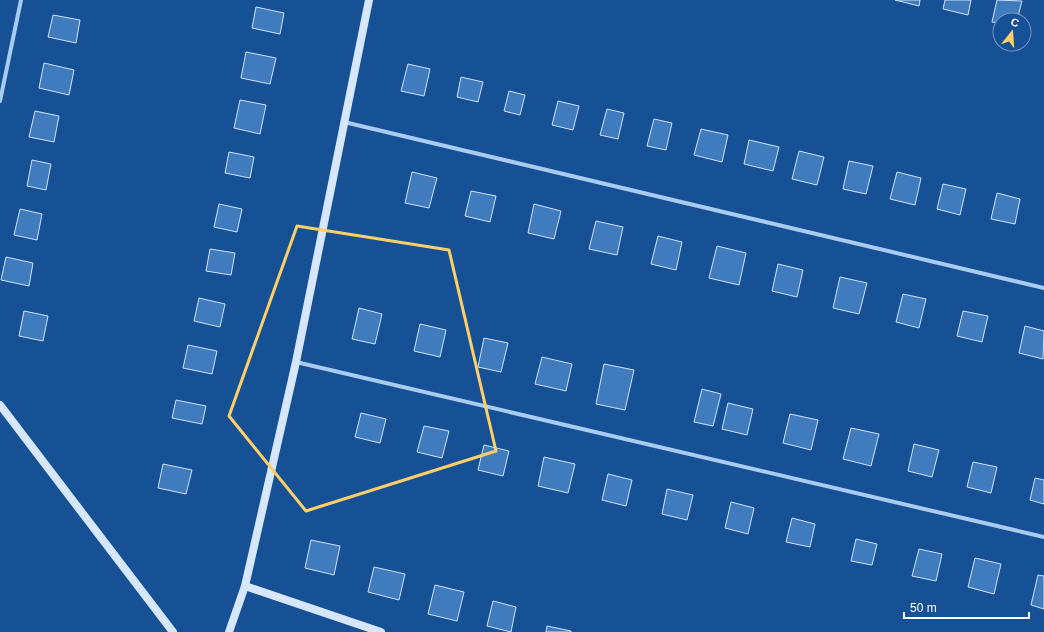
<svg xmlns="http://www.w3.org/2000/svg" width="1044" height="632" viewBox="0 0 1044 632" font-family="Arial,sans-serif">
<style>
.building{fill:#3f7bbd;stroke:#cfe4fc}
.lines{fill:none;stroke-linecap:round;stroke-linejoin:round}
.street{stroke:#a7cbf1;stroke-width:4}
.secondary{stroke:#d6e7fc;stroke-width:8}
.marked{fill:none;stroke:#ffcf67;stroke-width:3;stroke-linejoin:round}
</style>
<rect width="100%" height="100%" fill="#165195"/>
<g class="building">
<polygon points="895,0 920,0 919,6"/>
<polygon points="945,0 971,0 968,15 943,9"/>
<polygon points="997,0 1022,1 1017,20 1000,20 1000,23 992,22"/>
<polygon points="256,7 284,13 280,34 252,28"/>
<polygon points="53,15 80,20 76,43 48,37"/>
<polygon points="246,52 276,58 270,84 241,78"/>
<polygon points="44,63 74,70 69,95 39,88"/>
<polygon points="408,64 430,69 424,96 401,91"/>
<polygon points="461,77 483,82 478,102 457,97"/>
<polygon points="509,91 525,95 520,115 504,111"/>
<polygon points="240,100 266,105 260,134 234,128"/>
<polygon points="558,101 579,106 573,130 552,125"/>
<polygon points="607,109 624,113 618,139 600,135"/>
<polygon points="35,111 59,116 54,142 29,137"/>
<polygon points="654,119 672,123 666,150 647,146"/>
<polygon points="701,129 728,135 722,162 694,155"/>
<polygon points="749,140 779,147 773,171 744,164"/>
<polygon points="799,151 824,157 817,185 792,179"/>
<polygon points="229,152 254,157 250,178 225,173"/>
<polygon points="32,160 51,164 46,190 27,186"/>
<polygon points="849,161 873,166 866,194 843,189"/>
<polygon points="412,172 437,178 429,208 405,203"/>
<polygon points="897,172 921,178 915,205 890,199"/>
<polygon points="943,184 966,189 960,215 937,209"/>
<polygon points="471,191 496,196 490,222 465,216"/>
<polygon points="997,193 1020,199 1015,224 991,219"/>
<polygon points="219,204 242,209 237,232 214,227"/>
<polygon points="534,204 561,211 554,239 528,233"/>
<polygon points="20,209 42,214 37,240 14,235"/>
<polygon points="596,221 623,227 617,255 589,249"/>
<polygon points="658,236 682,242 676,270 651,264"/>
<polygon points="717,246 746,253 739,285 709,278"/>
<polygon points="210,249 235,253 231,275 206,271"/>
<polygon points="6,257 33,263 29,286 1,280"/>
<polygon points="778,264 803,270 797,297 772,291"/>
<polygon points="840,277 867,283 859,314 833,308"/>
<polygon points="903,294 926,299 919,328 896,322"/>
<polygon points="199,298 225,304 220,327 194,321"/>
<polygon points="359,308 382,314 375,344 352,339"/>
<polygon points="24,311 48,316 43,341 19,336"/>
<polygon points="963,311 988,316 982,342 957,336"/>
<polygon points="420,324 446,330 440,357 414,351"/>
<polygon points="1025,326 1044,331 1043,359 1019,353"/>
<polygon points="484,338 508,343 501,372 478,367"/>
<polygon points="188,345 217,351 212,374 183,368"/>
<polygon points="542,357 572,364 566,391 535,384"/>
<polygon points="604,364 634,370 625,410 596,404"/>
<polygon points="702,389 721,394 713,426 694,422"/>
<polygon points="176,400 206,406 202,424 172,418"/>
<polygon points="728,403 753,409 747,435 722,429"/>
<polygon points="361,413 386,419 380,443 355,437"/>
<polygon points="790,414 818,420 811,450 783,443"/>
<polygon points="424,426 449,431 442,458 417,452"/>
<polygon points="851,428 879,434 871,466 843,459"/>
<polygon points="914,444 939,450 932,477 908,471"/>
<polygon points="484,445 509,451 503,476 478,470"/>
<polygon points="544,457 575,464 568,493 538,486"/>
<polygon points="973,462 997,467 991,493 967,487"/>
<polygon points="163,464 192,470 186,494 158,488"/>
<polygon points="608,474 632,480 626,506 602,500"/>
<polygon points="1035,478 1044,480 1044,504 1030,500"/>
<polygon points="667,489 693,495 687,520 662,514"/>
<polygon points="731,502 754,508 748,534 725,528"/>
<polygon points="792,518 815,524 810,547 786,542"/>
<polygon points="856,539 877,544 872,565 851,561"/>
<polygon points="311,540 340,546 334,575 305,568"/>
<polygon points="919,549 942,554 936,581 912,576"/>
<polygon points="975,558 1001,564 994,594 968,587"/>
<polygon points="374,567 405,574 399,600 368,592"/>
<polygon points="1038,575 1044,576 1044,609 1031,605"/>
<polygon points="435,585 464,592 457,621 428,614"/>
<polygon points="493,601 516,607 511,632 487,626"/>
<polygon points="547,626 571,631 571,632 546,632"/>
</g>
<g class="lines">
<g class="street">
<polyline points="0,101 21,0"/>
<polyline points="344,122 1044,288"/>
<polyline points="296,362 1044,537"/>
</g>
<g class="secondary">
<polyline points="0,405 173,632"/>
<polyline points="245,586 381,632"/>
<polyline points="229,632 245,586 296,362 369,0"/>
</g>
</g>
<path class="marked" d="M297,226L449,250L496,451L306,511L229,416Z"/>
<g transform="translate(1012 32) rotate(17)"><circle r="19" fill="#165195" stroke="#7397bf"/>
<path d="M0-3L7 15L0 10L-7 15Z" fill="#ffcf67"/>
<text y="-6" font-size="11" font-weight="bold" text-anchor="middle" fill="#ffffff">С</text>
</g>
<path d="M904 612v6h125v-6" fill="none" stroke="#ffffff" stroke-width="2"/>
<text x="910" y="612" font-size="12" fill="#ffffff" stroke="#165195" stroke-width="3" paint-order="stroke">50 m</text>
</svg>
